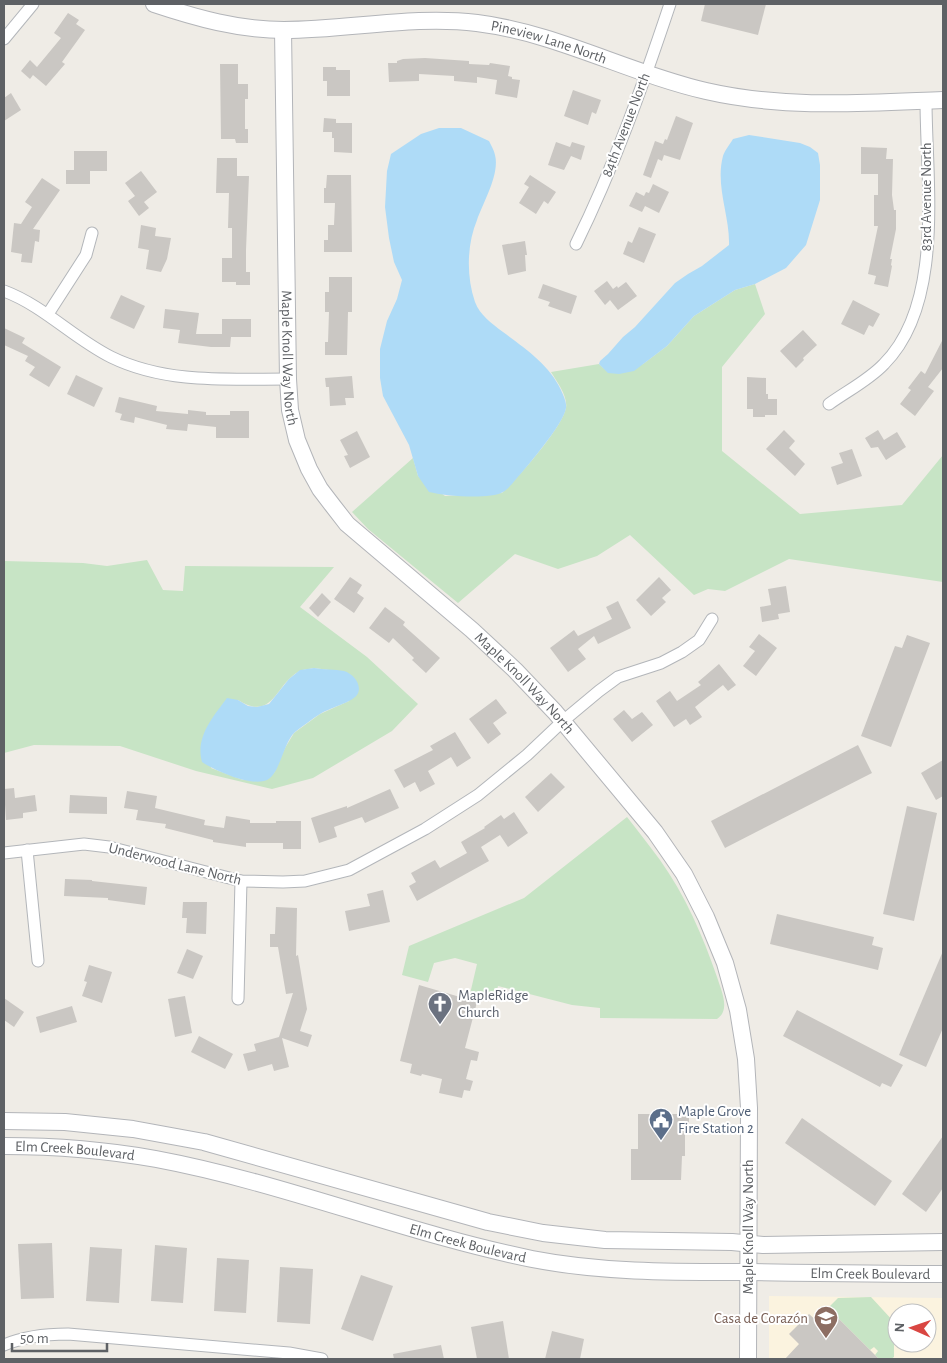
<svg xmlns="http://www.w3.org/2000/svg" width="947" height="1363" viewBox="0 0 947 1363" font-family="'Alegreya Sans',sans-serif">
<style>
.commercial{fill:#fbf3df;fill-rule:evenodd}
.green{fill:#c7e4c5;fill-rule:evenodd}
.water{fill:#aedbf7}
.building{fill:#cac7c3}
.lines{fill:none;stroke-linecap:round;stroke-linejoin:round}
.street-casing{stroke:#b3b6ba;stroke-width:13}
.secondary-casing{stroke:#b3b5b9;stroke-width:18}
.street{stroke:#fff;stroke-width:11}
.secondary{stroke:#fff;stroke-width:16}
.labels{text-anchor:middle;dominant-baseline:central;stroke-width:4;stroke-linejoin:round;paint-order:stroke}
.street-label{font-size:15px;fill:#5e6165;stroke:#fff}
.worship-label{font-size:15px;fill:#5b616d;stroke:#fff;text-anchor:start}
.service-label{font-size:15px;fill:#4e5e75;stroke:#fff;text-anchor:start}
.education-label{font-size:15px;fill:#785e54;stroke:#fff;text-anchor:end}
</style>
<rect width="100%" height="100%" fill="#efece6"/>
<path class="commercial" d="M769,1296L943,1298V1359H769ZM897,1313H927V1343H897Z"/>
<g class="green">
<path d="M755,284L765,314L722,367V451L800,514L902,505L943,455V582L789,559L725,591L708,589L694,595L630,535L597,556L558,569L515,554L458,603L368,529L352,512L413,458L418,476L445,496L502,493C518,478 562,428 566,408C568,396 557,382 551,372L599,364L609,373L643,364L667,346L694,316L735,290Z"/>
<path d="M147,560L163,590L183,591L185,566L334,567L300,607L367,657L418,704L392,731L313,778L272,789L196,771L120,746L34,745L4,753V561L83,563L107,566ZM314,668L329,670L349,701L320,714L294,733L285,748L274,773L243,780L211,768L238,700C273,722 275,685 298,672C303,669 309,669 314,668Z"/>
<path d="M627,817C638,831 649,845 660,860C685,895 703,936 717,977C721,990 731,1010 717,1019L600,1018V1008L572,1005L498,986L494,1001L470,994L477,964L455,958L434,963L428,982L402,975L409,946L524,898Z"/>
<polygon points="871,1297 894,1322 894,1357 891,1359 879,1359 875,1355 878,1351 874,1347 870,1350 828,1308 838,1298"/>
</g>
<g class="water">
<path d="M439,128H461L489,141C491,145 494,150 495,155C500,174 483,203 477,220C467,244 466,276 475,302C480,315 491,323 503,332C524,348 549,364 561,390C563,395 567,402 566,408C564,424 524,470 512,484C509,487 506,491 503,492C489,500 445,496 429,492L418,476L409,445L383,396L380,378V349L387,321L397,299L402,280L394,262L389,238L385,207L387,171L391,154L421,134Z"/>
<path d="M749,135L800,143L810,147L818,153L820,165V200L806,245L786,268L755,284L735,290L694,316L667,346L634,371L619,374L608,373L599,364L600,361L608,354L623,337L635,327L675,283L688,274L702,266L729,245C730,216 715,186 723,156C725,150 730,144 733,139Z"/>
<path d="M314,668C324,670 335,669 344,671C354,674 363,686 357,695C351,703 329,708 320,714C312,719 303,726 295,732C283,743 280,774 267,780C251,787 216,771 202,762C195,737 213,717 227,698L238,700L248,706L257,707L269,704L289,679L300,670Z"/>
</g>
<g class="building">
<polygon points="705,4 766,4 758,35 701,21"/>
<polygon points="68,13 79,20 76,24 85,30 62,62 65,64 46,86 33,75 30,79 21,71 30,60 37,67 61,38 54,33"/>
<polygon points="425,58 469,61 469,64 489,65 490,63 510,66 508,76 512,77 512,79 520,80 517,98 495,94 497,80 477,77 477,83 454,81 454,76 419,74 419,81 389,82 388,63 397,63 397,61 403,59"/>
<polygon points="220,64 238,64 238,84 248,84 248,99 245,99 245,129 248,129 248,143 236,143 235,139 221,139"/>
<polygon points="323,67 336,67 336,70 350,70 350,96 327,96 327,81 323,81"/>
<polygon points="573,90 601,100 596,114 592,112 588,125 564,116"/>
<polygon points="11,93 21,110 4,121 4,98"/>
<polygon points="676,116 693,123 680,160 664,155 662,161 658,159 651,178 643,175 655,141 663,144 665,139 667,140"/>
<polygon points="324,118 336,119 336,123 352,123 352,153 334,152 334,138 332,138 332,132 323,132"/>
<polygon points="556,142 570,147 572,142 585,146 581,160 571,156 564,170 548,165"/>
<polygon points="861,147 887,148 886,159 893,159 892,195 894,210 896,210 896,229 890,259 892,259 891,265 892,266 888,287 874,284 876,276 868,274 878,226 874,226 874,195 878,195 878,174 861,174"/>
<polygon points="74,151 107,151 107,171 90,171 90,184 66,184 66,170 74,170"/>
<polygon points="217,158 237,158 237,176 249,176 246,250 246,272 250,272 250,285 236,285 236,282 222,282 222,258 232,258 232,228 228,228 229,193 216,193"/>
<polygon points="141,171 157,192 144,202 149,208 139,216 128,201 135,196 125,183"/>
<polygon points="327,175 351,175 352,252 324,252 324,240 328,240 328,225 334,225 335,203 324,203 324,188 326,188"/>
<polygon points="530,175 556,192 548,204 544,201 536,214 519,203 529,187 524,184"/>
<polygon points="42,178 60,190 33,229 40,230 39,242 35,241 32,263 21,262 22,254 11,252 14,223 21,224 32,207 25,202"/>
<polygon points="653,184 669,192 659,213 645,206 642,212 629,206 636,192 644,196 646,192 649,193"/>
<polygon points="141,225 156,228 155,236 171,238 167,259 161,272 146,269 149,250 138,248"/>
<polygon points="639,227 656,234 644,263 623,254 628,241 632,243"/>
<polygon points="525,241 527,255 525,255 526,271 508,275 502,245"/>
<polygon points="329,277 352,277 352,312 348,312 347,355 325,355 325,342 328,342 329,312 325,312 325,292 329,292"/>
<polygon points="607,281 613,289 617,286 618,288 626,282 637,296 618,310 610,300 605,305 594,291"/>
<polygon points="543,284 577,296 571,314 548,306 550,302 538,298"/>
<polygon points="121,295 145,306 134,329 110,318"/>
<polygon points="853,300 880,314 873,327 869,325 864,335 841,324"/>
<polygon points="165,309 199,313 196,334 222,334 222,319 251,319 251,337 231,337 230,347 211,347 178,343 180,330 163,328"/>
<polygon points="4,328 25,338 22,343 61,367 49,387 29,375 35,367 25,361 28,356 4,345"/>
<polygon points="803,330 817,345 803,358 804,360 796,368 780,351"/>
<polygon points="943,339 943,368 928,387 934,391 915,416 900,404 911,390 908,388 921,371 925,374"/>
<polygon points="76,375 103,388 94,407 67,394"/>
<polygon points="352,376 354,398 345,398 346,405 330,406 329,387 326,387 325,378"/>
<polygon points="747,377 766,378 766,394 768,394 768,399 777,399 777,415 765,415 765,417 753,417 753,409 747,409"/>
<polygon points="119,397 157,406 156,411 188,414 188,410 206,412 206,415 230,415 230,411 249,411 249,438 216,438 216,427 188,424 187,431 166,429 167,425 135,417 134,423 120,420 122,414 115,412"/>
<polygon points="784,430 795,441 789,448 805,464 795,476 766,449"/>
<polygon points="878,430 884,440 897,432 906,447 886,460 878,447 871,448 865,438"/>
<polygon points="357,431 370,457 350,468 344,456 348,455 340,440"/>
<polygon points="852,449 862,476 837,485 831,467 843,463 839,453"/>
<polygon points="350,577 362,585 357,593 364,598 354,613 334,599"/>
<polygon points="659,577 671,590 662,598 666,602 651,616 636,600"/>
<polygon points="786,586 790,612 778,614 779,619 762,622 760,607 771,605 768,589"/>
<polygon points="322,593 331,602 318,617 309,608"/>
<polygon points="618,601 631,628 598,644 594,636 578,649 586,659 568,672 550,648 574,630 578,636 612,619 606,607"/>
<polygon points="385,607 405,622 403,625 440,658 426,673 412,660 414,658 393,638 389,643 369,628"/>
<polygon points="759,634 777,648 756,676 743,666 755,651 749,647"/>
<polygon points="907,635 930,643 891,747 861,736 895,646 902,648"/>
<polygon points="719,664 736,685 728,691 723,685 695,707 702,717 690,725 686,719 674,727 656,701 670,691 677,701 701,685 698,682"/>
<polygon points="496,699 507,713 493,723 501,734 488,744 469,719"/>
<polygon points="624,710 632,719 642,712 653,725 632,742 613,719"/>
<polygon points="455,732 471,758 457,767 451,757 428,771 435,784 420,792 415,782 404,788 394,770 433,750 430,746"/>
<polygon points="858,745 872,773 725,848 711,821"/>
<polygon points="943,760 943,796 936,800 921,773"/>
<polygon points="551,773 565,787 538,812 525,797"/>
<polygon points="14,788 15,798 35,795 37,811 23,813 23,818 6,820 4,789"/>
<polygon points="390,789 399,808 365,823 362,817 334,827 337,837 319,843 311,818 347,806 347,808"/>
<polygon points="127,791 157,796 155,808 205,820 204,825 224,828 226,816 250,820 250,823 276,823 276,821 301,821 301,849 283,849 283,843 246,843 246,847 213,842 213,840 165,828 166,824 136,820 138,810 124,808"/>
<polygon points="70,795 107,797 107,814 69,813"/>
<polygon points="907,806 937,813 914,921 883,914"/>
<polygon points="514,812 528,833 508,847 500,835 481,847 489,861 417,901 409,886 416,882 411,873 435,860 440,868 467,853 461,842 485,828 484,827 501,815 504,819"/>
<polygon points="65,879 92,880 92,881 147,887 145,905 108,900 108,898 64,896"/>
<polygon points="383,890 390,922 349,931 345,911 370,906 367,894"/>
<polygon points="183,902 207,902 206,934 186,933 187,918 182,918"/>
<polygon points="276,907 297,908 296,956 298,955 307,1009 300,1031 312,1035 308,1047 282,1038 289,1067 274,1071 272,1064 248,1071 243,1054 256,1051 254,1044 279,1037 293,993 286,994 278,947 270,947 270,934 275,934"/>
<polygon points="777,914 874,937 872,945 883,948 878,970 770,944"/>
<polygon points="187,949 203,956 193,979 177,973"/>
<polygon points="943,951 943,1028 926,1067 899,1055"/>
<polygon points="89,965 112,972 102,1003 82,996 87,982 84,981"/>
<polygon points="419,985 477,1002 465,1048 479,1052 477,1061 471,1060 466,1079 473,1081 470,1091 464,1090 462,1098 439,1093 442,1079 422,1074 421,1076 410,1073 412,1064 400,1061"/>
<polygon points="185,996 192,1033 175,1037 168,999"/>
<polygon points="4,998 24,1012 14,1027 4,1020"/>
<polygon points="72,1006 77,1022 40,1033 36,1017"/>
<polygon points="797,1010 903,1065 891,1087 882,1083 880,1087 783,1036"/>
<polygon points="199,1036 233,1054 225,1069 191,1052"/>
<polygon points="638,1114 689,1114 689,1134 685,1134 685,1156 682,1156 681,1180 631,1180 631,1149 638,1149"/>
<polygon points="802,1118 892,1181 875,1206 785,1143"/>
<polygon points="943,1136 943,1188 926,1212 902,1194"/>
<polygon points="52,1243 54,1298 21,1299 18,1244"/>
<polygon points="155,1245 187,1248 183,1303 151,1301"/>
<polygon points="90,1247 122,1249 119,1303 86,1301"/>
<polygon points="217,1258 249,1260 246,1313 214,1311"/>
<polygon points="280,1267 313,1269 310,1324 277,1322"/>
<polygon points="361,1275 393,1286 373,1341 341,1329"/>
<polygon points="832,1312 879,1359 785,1359 799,1344 789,1334 809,1314 820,1324"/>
<polygon points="503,1321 509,1359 477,1359 471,1327"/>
<polygon points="552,1331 584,1339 580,1359 545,1359"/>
<polygon points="441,1345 444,1359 394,1359 393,1354"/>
</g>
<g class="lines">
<defs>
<g id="street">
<polyline points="4,39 33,4"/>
<path d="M576,244C614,167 643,85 670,4"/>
<path d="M4,291C44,306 73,338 111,357C166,384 229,379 288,379"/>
<polyline points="48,314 86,255 92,233"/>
<path d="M829,404C847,391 869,380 884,364C945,303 926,180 926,101"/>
<polyline points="27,850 38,961"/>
<polyline points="4,853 84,844 109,847 241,881 283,882 305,881 349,870 425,829 478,795 527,755 563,721 599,691 618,677 661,663 682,652 699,640 712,619"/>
<polyline points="238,999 241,881"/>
<path d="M4,1345C25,1336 45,1334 68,1334L289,1353L322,1359"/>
</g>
<g id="secondary">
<path id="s1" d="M154,4C196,18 239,30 284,30C349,30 413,15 477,23C557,33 628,73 706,91C784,109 864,103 943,100"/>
<path id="s2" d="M283,30L288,379L290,410L297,440L309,469L320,489L333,506L347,524L472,630L515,670L555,712L655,832L684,874L706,917L725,963L738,1010L746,1059L749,1108L748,1359"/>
<polyline points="4,1121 65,1122 133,1129 204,1142 488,1222 543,1233 605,1240 732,1242 763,1245 943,1242"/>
<path id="s3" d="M4,1146C55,1146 106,1150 156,1159C284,1183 405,1233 532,1259C604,1273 678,1272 751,1272C815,1273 879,1274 943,1274"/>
</g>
</defs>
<use href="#street" class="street-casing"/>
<use href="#secondary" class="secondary-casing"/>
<use href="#street" class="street"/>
<use href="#secondary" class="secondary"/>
</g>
<defs>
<symbol id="church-pin" viewBox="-11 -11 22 30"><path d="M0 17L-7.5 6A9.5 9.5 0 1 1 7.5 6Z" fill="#6b7280" stroke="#fff"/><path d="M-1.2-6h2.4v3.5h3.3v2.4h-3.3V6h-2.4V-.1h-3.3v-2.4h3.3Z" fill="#fff"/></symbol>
<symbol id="civic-pin" viewBox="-11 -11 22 30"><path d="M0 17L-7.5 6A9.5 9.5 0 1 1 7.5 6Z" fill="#5c6f8a" stroke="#fff"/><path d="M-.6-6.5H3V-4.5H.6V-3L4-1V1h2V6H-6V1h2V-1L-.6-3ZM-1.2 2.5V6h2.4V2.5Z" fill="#fff"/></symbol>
<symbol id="school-pin" viewBox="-11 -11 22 30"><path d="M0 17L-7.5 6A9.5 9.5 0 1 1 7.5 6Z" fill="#8d6e63" stroke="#fff"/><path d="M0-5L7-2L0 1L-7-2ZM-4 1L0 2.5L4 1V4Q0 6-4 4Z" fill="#fff"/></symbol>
</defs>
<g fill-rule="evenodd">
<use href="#church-pin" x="426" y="990" width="28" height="38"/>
<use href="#civic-pin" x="647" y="1106" width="28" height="38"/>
<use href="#school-pin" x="812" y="1304" width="28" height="38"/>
</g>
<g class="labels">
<g class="street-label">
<text stroke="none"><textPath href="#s1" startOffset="401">Pineview Lane North</textPath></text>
<text transform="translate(626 125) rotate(-69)">84th Avenue North</text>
<text transform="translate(926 197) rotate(-90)">83rd Avenue North</text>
<text stroke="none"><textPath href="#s2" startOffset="328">Maple Knoll Way North</textPath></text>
<text stroke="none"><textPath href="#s2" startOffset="748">Maple Knoll Way North</textPath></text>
<text transform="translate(175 864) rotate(14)">Underwood Lane North</text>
<text stroke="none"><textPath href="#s3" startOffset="71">Elm Creek Boulevard</textPath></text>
<text transform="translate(748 1227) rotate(-90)">Maple Knoll Way North</text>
<text stroke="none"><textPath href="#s3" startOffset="476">Elm Creek Boulevard</textPath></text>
<text stroke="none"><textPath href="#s3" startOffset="881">Elm Creek Boulevard</textPath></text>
</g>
<g class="worship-label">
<text x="458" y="995">MapleRidge<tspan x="458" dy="17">Church</tspan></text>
</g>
<g class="service-label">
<text x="678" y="1111">Maple Grove<tspan x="678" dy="17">Fire Station 2</tspan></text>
</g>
<g class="education-label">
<text x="808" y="1318">Casa de Corazón</text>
</g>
</g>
<rect width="947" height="1363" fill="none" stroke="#5e6165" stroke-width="10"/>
<g transform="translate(912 1328) rotate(272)"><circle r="24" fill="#ffffff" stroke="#bfc0c1"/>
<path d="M0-4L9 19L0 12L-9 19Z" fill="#d94642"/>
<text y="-8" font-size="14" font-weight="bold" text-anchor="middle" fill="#5e6165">N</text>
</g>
<path d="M12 1343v8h95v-8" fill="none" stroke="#5e6165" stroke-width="2.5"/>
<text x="20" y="1343" font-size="15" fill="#5e6165" stroke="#ffffff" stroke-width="4" paint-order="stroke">50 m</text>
</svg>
